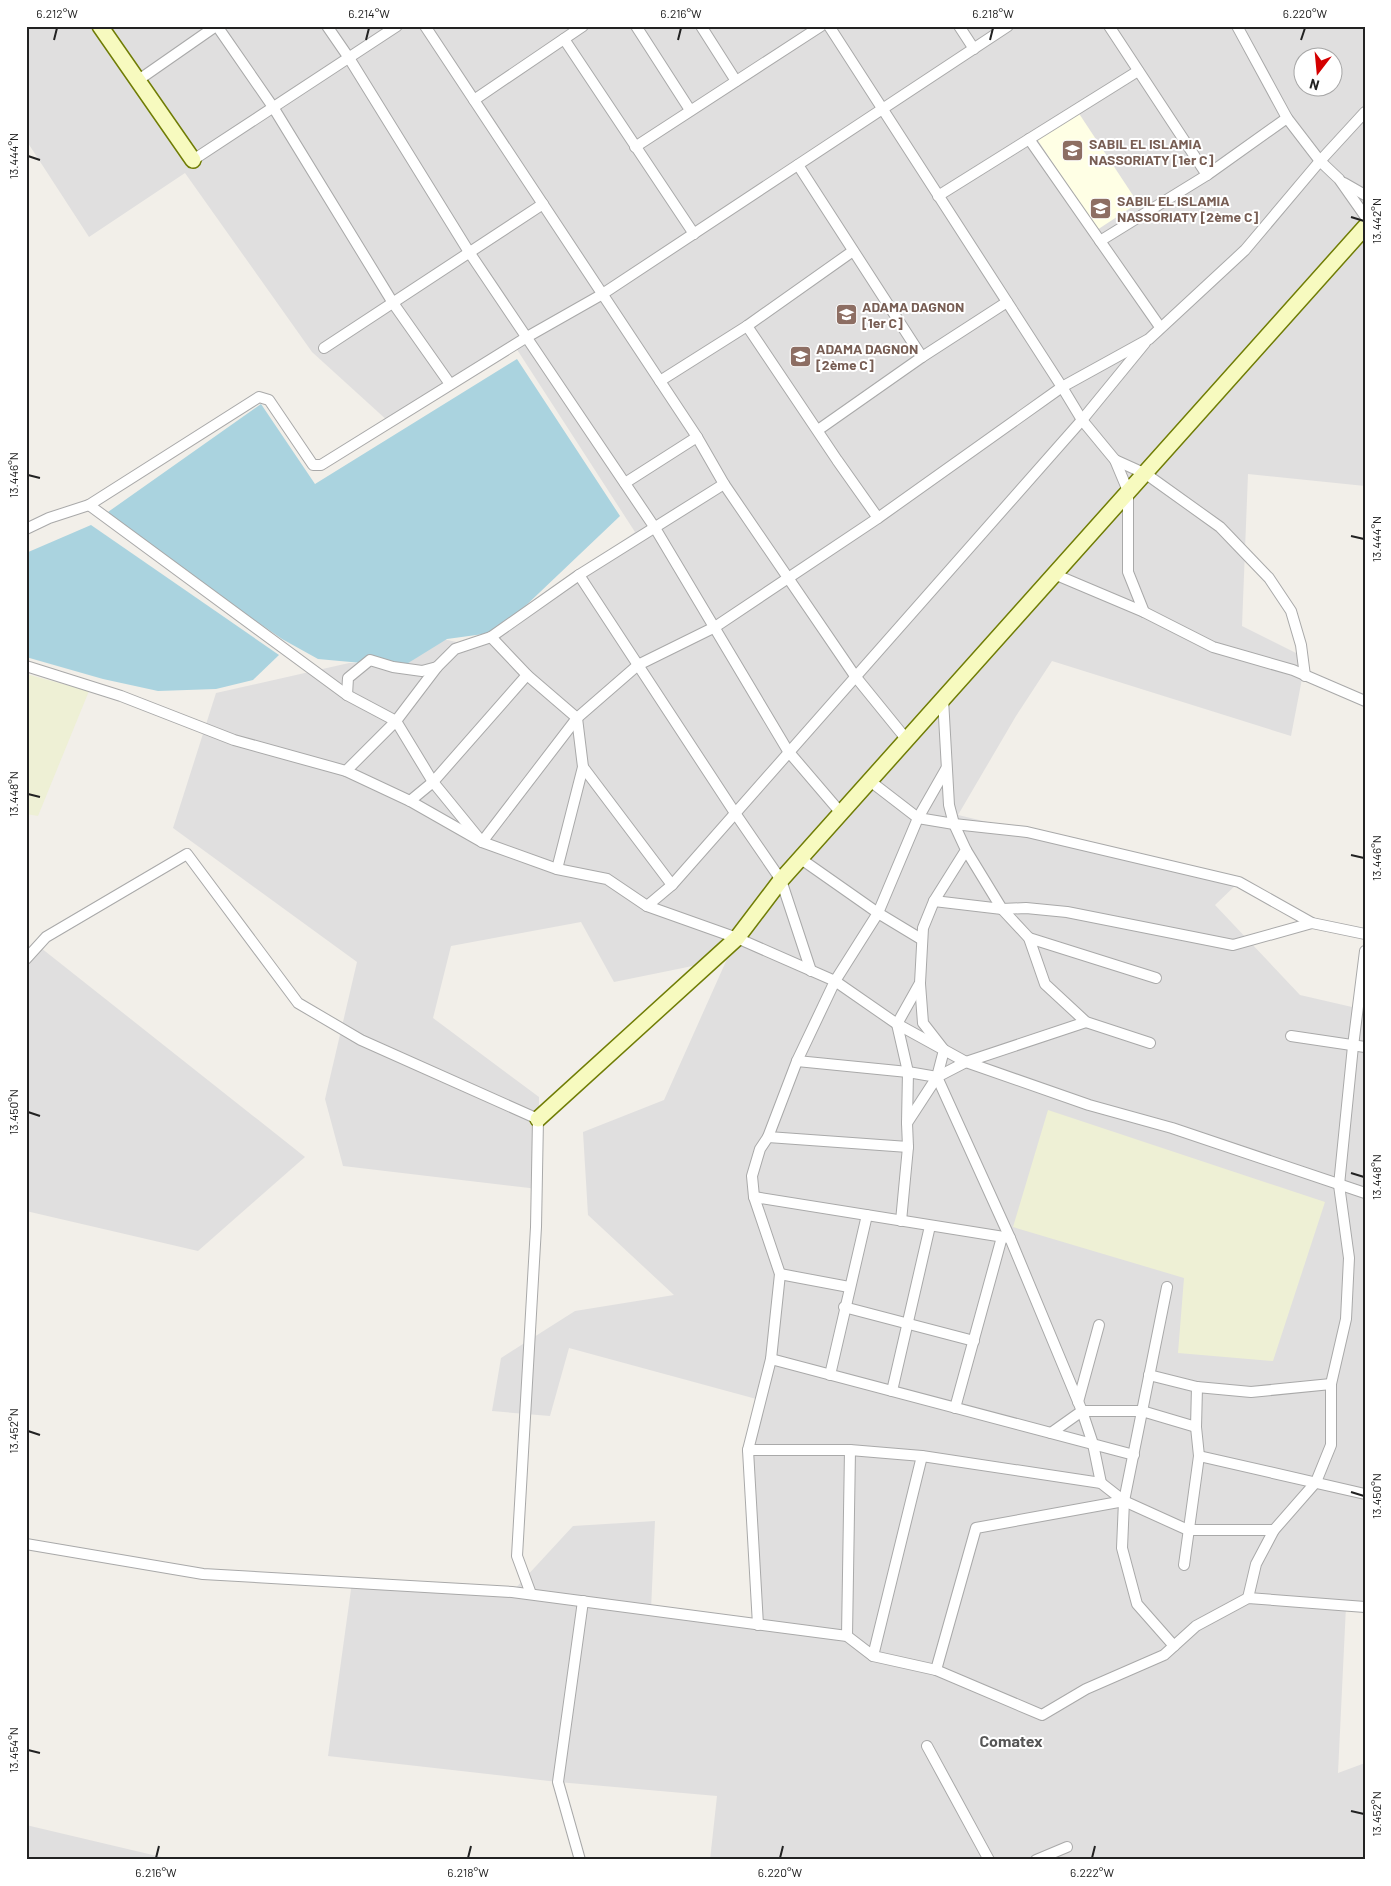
<svg xmlns="http://www.w3.org/2000/svg" width="1391" height="1886" viewBox="0 0 1391 1886" font-family="Barlow,sans-serif">
<style>
.residential{fill:#e0dfdf;fill-rule:evenodd}
.education{fill:#ffffe5}
.farmland{fill:#eef0d5}
.water{fill:#aad3df}
.lines{fill:none;stroke-linecap:round;stroke-linejoin:round}
.street-casing{stroke:#a9a9a9;stroke-width:12}
.secondary-casing{stroke:#707d05;stroke-width:18}
.street{stroke:#fff;stroke-width:10}
.secondary{stroke:#f7fabf;stroke-width:15}
.ticks{fill:none;stroke:#222;stroke-width:2}
.labels{text-anchor:middle;dominant-baseline:central;stroke-width:4;stroke-linejoin:round;paint-order:stroke}
.education-label{font-size:14px;font-weight:bold;fill:#785e54;stroke:#fff;text-anchor:start}
.quarter-label{font-size:16px;font-weight:bold;fill:#555;stroke:#fff}
.neatline{fill:none;stroke:#222;stroke-width:2}
.ticks-label{font-size:12px;text-anchor:middle;fill:#222}
</style>
<rect width="100%" height="100%" fill="#f2efe9"/>
<g class="residential">
<path d="M26,26H1365V486L1248,474L1242,626L1306,658L1291,736L1052,661L1016,716L958,815L1239,882L1215,905L1300,995L1365,1010V1612L1346,1606L1338,1773L1365,1763V1860H710L717,1796L558,1782L328,1756L352,1582L512,1592L573,1526L655,1521L651,1610L758,1625L748,1450L760,1400L569,1348L550,1416L492,1411L501,1358L575,1311L674,1295L588,1215L583,1132L664,1100L727,959L614,982L581,922L451,946L433,1018L539,1097L538,1189L343,1166L325,1099L357,962L173,828L216,693L349,663H408L443,639L474,646L635,532L516,348L389,422L312,352L185,173L89,237L26,140ZM1304,58H1334V88H1304Z"/>
<polygon points="36,944 305,1157 198,1251 26,1211 26,956"/>
<polygon points="26,1825 174,1860 26,1860"/>
</g>
<polygon class="education" points="1078,112 1138,203 1097,230 1037,139"/>
<g class="farmland">
<polygon points="26,674 89,691 38,816 26,814"/>
<polygon points="1048,1110 1325,1202 1273,1361 1178,1353 1184,1278 1013,1227"/>
</g>
<g class="water">
<polygon points="517,359 620,516 498,632 447,639 405,665 373,664 318,659 282,639 163,557 108,512 261,404 315,484"/>
<polygon points="91,525 279,655 253,680 216,689 158,691 103,679 26,657 26,553"/>
</g>
<g class="lines">
<defs>
<g id="street">
<polyline points="217,26 273,107 393,303 450,384"/>
<polyline points="327,26 349,58 469,252 655,528 788,751 841,813"/>
<polyline points="425,26 697,437 724,484 855,676 907,740"/>
<polyline points="636,26 690,110"/>
<polyline points="701,26 736,81"/>
<polyline points="829,26 1062,387 1082,420 1115,460 1128,491 1128,572 1144,612"/>
<polyline points="959,26 974,49"/>
<polyline points="1109,26 1207,175"/>
<polyline points="1237,26 1287,118 1320,161 1339,179 1365,216"/>
<polyline points="564,39 694,234"/>
<polyline points="137,81 216,26"/>
<polyline points="474,100 583,26"/>
<polyline points="1029,139 1160,327"/>
<polyline points="635,147 821,26"/>
<polyline points="193,160 397,26"/>
<polyline points="798,165 922,357"/>
<polyline points="1344,183 1365,195"/>
<polyline points="938,196 1138,71"/>
<polyline points="1100,241 1207,175 1287,118"/>
<polyline points="747,326 837,460 878,518"/>
<polyline points="324,348 543,204"/>
<polyline points="660,381 747,326 853,251"/>
<polyline points="818,430 922,357 1007,302"/>
<polyline points="1115,460 1146,474 1220,527 1269,578 1291,611 1301,645 1305,676"/>
<polyline points="625,483 697,437"/>
<polyline points="89,505 347,695 396,721 433,782 482,842 577,718 638,665 715,627 878,518 1062,387 1149,339 1245,250 1320,161 1365,112"/>
<polyline points="26,529 49,518 89,505 259,397 269,400 313,465 321,465 527,337 601,295 1008,26"/>
<polyline points="1054,574 1144,612 1213,647 1293,670 1365,701"/>
<polyline points="579,575 735,813 781,880 811,971"/>
<polyline points="491,637 527,675 577,718 583,767 557,869"/>
<polyline points="26,666 121,696 234,740 346,771 410,801 482,842 557,869 607,879 647,906 737,938 835,981 897,1024 966,1062 1089,1105 1172,1128 1365,1193"/>
<polyline points="347,695 348,678 370,660 393,667 422,671 437,667 455,649 491,637 579,575 724,484"/>
<polyline points="583,767 672,885"/>
<polyline points="346,771 396,721 437,667"/>
<polyline points="870,781 918,818 954,824 1027,832 1239,882 1312,923 1365,934"/>
<polyline points="410,801 433,782 527,675"/>
<polyline points="966,850 1002,909 1029,938 1045,984 1086,1022 1150,1043"/>
<polyline points="801,859 878,913 921,939"/>
<polyline points="934,901 1002,909 1026,908 1067,912 1233,945 1312,923"/>
<polyline points="647,906 672,885 1082,420 1145,343"/>
<polyline points="1029,938 1156,978"/>
<polyline points="26,959 46,937 187,854 298,1003 361,1040 538,1119 536,1227 517,1556 531,1594"/>
<polyline points="920,984 923,1023 944,1050 937,1077 1010,1238 1082,1411 1093,1444 1101,1483"/>
<polyline points="1291,1036 1365,1047"/>
<polyline points="797,1061 908,1072 937,1077"/>
<polyline points="907,1123 937,1077 966,1062 1086,1022"/>
<polyline points="768,1137 908,1147"/>
<polyline points="754,1197 1010,1238"/>
<polyline points="901,1221 908,1147 907,1123 908,1072 897,1024 920,983 923,928 934,901 966,850 954,824 949,805 943,699"/>
<polyline points="780,1274 849,1287"/>
<polyline points="1167,1287 1124,1501 1122,1548 1137,1604 1174,1646"/>
<polyline points="844,1307 974,1341"/>
<polyline points="771,1359 1134,1455"/>
<polyline points="830,1375 867,1215"/>
<polyline points="1149,1375 1197,1387 1251,1392 1331,1384"/>
<polyline points="892,1391 930,1226"/>
<polyline points="1078,1402 1099,1325"/>
<polyline points="955,1408 1002,1237"/>
<polyline points="1051,1433 1082,1411 1142,1411 1196,1427"/>
<polyline points="748,1450 850,1450 922,1456 1101,1483 1124,1501 1188,1530 1274,1530"/>
<polyline points="1199,1456 1365,1494"/>
<polyline points="26,1544 203,1574 512,1592 847,1636 873,1656 936,1670 1042,1715 1086,1689 1164,1655 1196,1626 1248,1598 1365,1607"/>
<polyline points="1184,1565 1199,1456 1196,1427 1197,1387"/>
<polyline points="1248,1598 1256,1564 1274,1530 1316,1482 1331,1445 1331,1384 1346,1319 1349,1258 1339,1185 1353,1046 1365,951"/>
<polyline points="758,1625 748,1450 771,1359 780,1274 754,1197 752,1176 760,1149 768,1137 797,1061 835,981 878,913 918,818 946,769"/>
<polyline points="847,1636 850,1450"/>
<polyline points="873,1656 922,1456"/>
<polyline points="936,1670 976,1528 1124,1501"/>
<polyline points="927,1746 989,1860"/>
<polyline points="580,1860 558,1782 583,1601"/>
<polyline points="1036,1860 1067,1847"/>
</g>
<g id="secondary">
<polyline points="100,26 193,160"/>
<polyline points="538,1119 737,938 781,880 1365,227"/>
</g>
</defs>
<use href="#street" class="street-casing"/>
<use href="#secondary" class="secondary-casing"/>
<use href="#street" class="street"/>
<use href="#secondary" class="secondary"/>
</g>
<path class="ticks" d="M54,40L57,28M366,40L369,28M678,40L681,28M990,40L993,28M1301,40L1305,28M28,156L40,160M1351,217L1364,221M28,475L40,478M1351,536L1364,539M28,794L40,797M1351,855L1364,858M28,1112L40,1116M1351,1173L1364,1177M28,1431L40,1435M1351,1492L1364,1496M28,1750L40,1753M1351,1811L1364,1814M156,1858L159,1846M468,1858L471,1846M780,1858L783,1846M1092,1858L1095,1846"/>
<defs>
<symbol id="school-square" viewBox="-11 -11 22 22"><rect x="-9" y="-9" width="18" height="18" rx="4" fill="#8d6e63" stroke="#fff"/><path d="M0-5L7-2L0 1L-7-2ZM-4 1L0 2.5L4 1V4Q0 6-4 4Z" fill="#fff"/></symbol>
</defs>
<g fill-rule="evenodd">
<use href="#school-square" x="1060" y="138" width="25" height="25"/>
<use href="#school-square" x="1088" y="196" width="25" height="25"/>
<use href="#school-square" x="834" y="302" width="25" height="25"/>
<use href="#school-square" x="788" y="344" width="25" height="25"/>
</g>
<g class="labels">
<g class="education-label">
<text x="1089" y="143">SABIL EL ISLAMIA<tspan x="1089" dy="16">NASSORIATY [1er C]</tspan></text>
<text x="1117" y="200">SABIL EL ISLAMIA<tspan x="1117" dy="16">NASSORIATY [2ème C]</tspan></text>
<text x="862" y="306">ADAMA DAGNON<tspan x="862" dy="16">[1er C]</tspan></text>
<text x="816" y="348">ADAMA DAGNON<tspan x="816" dy="16">[2ème C]</tspan></text>
</g>
<g class="quarter-label">
<text x="1011" y="1740">Comatex</text>
</g>
</g>
<rect width="1391" height="1886" fill="none" stroke="#ffffff" stroke-width="55"/>
<g transform="translate(1318 72) rotate(196)"><circle r="24" fill="#ffffff" stroke="#a7a7a7"/>
<path d="M0-4L9 19L0 12L-9 19Z" fill="#d40000"/>
<text y="-8" font-size="14" font-weight="bold" text-anchor="middle" fill="#222222">N</text>
</g>
<rect x="28" y="28" width="1336" height="1830" class="neatline"/>
<g class="ticks-label">
<text x="57" y="18">6.212°W</text>
<text x="369" y="18">6.214°W</text>
<text x="681" y="18">6.216°W</text>
<text x="993" y="18">6.218°W</text>
<text x="1305" y="18">6.220°W</text>
<text transform="translate(14 156) rotate(-90)" y="4">13.444°N</text>
<text transform="translate(1377 221) rotate(-90)" y="4">13.442°N</text>
<text transform="translate(14 475) rotate(-90)" y="4">13.446°N</text>
<text transform="translate(1377 539) rotate(-90)" y="4">13.444°N</text>
<text transform="translate(14 794) rotate(-90)" y="4">13.448°N</text>
<text transform="translate(1377 858) rotate(-90)" y="4">13.446°N</text>
<text transform="translate(14 1112) rotate(-90)" y="4">13.450°N</text>
<text transform="translate(1377 1177) rotate(-90)" y="4">13.448°N</text>
<text transform="translate(14 1431) rotate(-90)" y="4">13.452°N</text>
<text transform="translate(1377 1496) rotate(-90)" y="4">13.450°N</text>
<text transform="translate(14 1750) rotate(-90)" y="4">13.454°N</text>
<text transform="translate(1377 1814) rotate(-90)" y="4">13.452°N</text>
<text x="156" y="1877">6.216°W</text>
<text x="468" y="1877">6.218°W</text>
<text x="780" y="1877">6.220°W</text>
<text x="1092" y="1877">6.222°W</text>
</g>
</svg>
